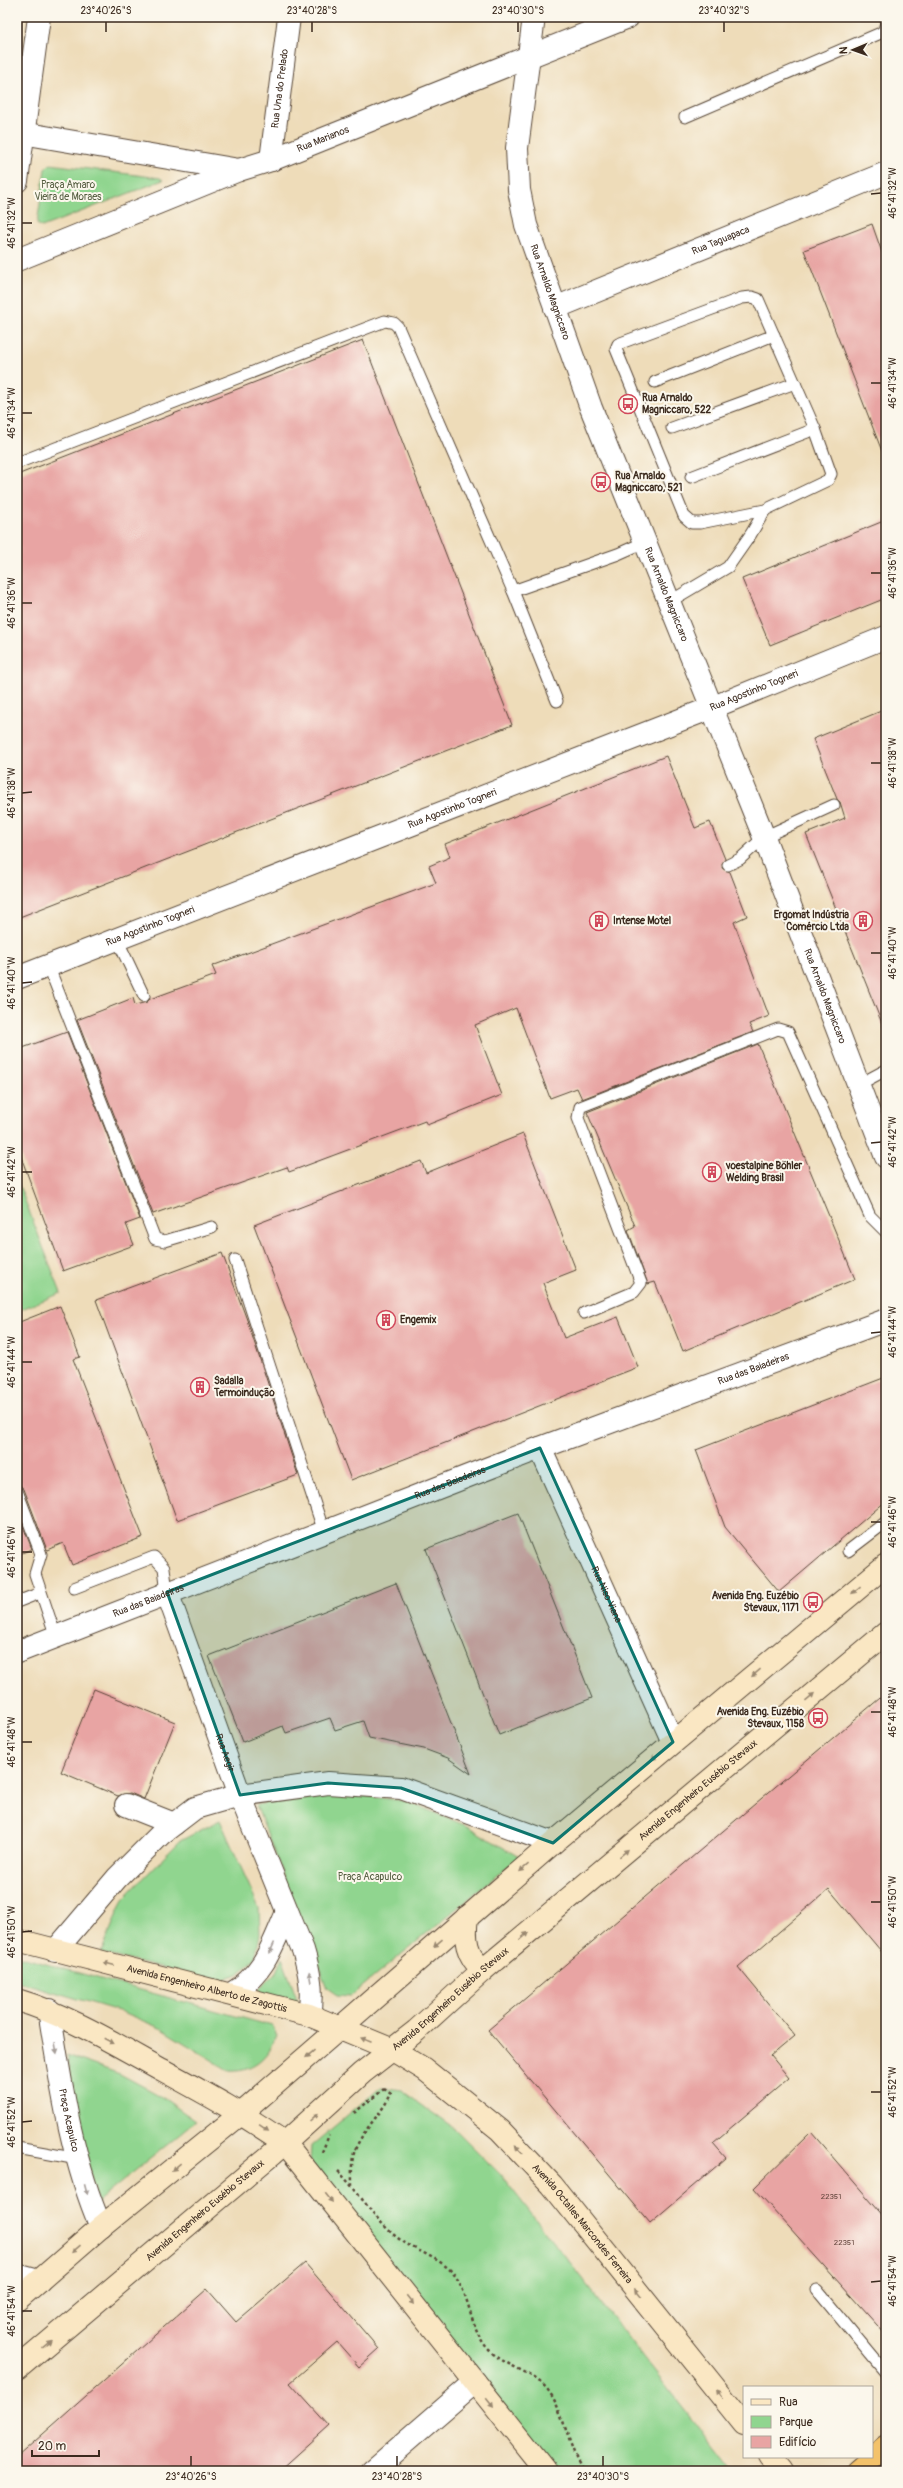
<svg xmlns="http://www.w3.org/2000/svg" width="903" height="2488" viewBox="0 0 903 2488" font-family="Pangolin,sans-serif">
<style>
.green{fill:#90d58f;stroke:#668056}
.building{fill:#e8a4a3}
.lines{fill:none;stroke-linecap:round;stroke-linejoin:round}
.service-casing{stroke:#564535;stroke-width:13}
.minor-casing{stroke:#564535;stroke-width:24}
.secondary-casing{stroke:#564535;stroke-width:24}
.trunk-casing{stroke:#564535;stroke-width:24}
.path{stroke:#564535;stroke-width:2.5;stroke-dasharray:3 3;stroke-linecap:butt}
.service{stroke:#fff;stroke-width:11}
.minor{stroke:#fff;stroke-width:22}
.secondary{stroke:#fae7c3;stroke-width:22}
.trunk{stroke:#f3c26a;stroke-width:22}
.oneway{fill:#9a8870}
.oneway2{fill:#a79f9a}
.marked{fill:#0f766e;fill-opacity:0.2;stroke:#0f766e;stroke-width:3;stroke-linejoin:round}
.ticks{fill:none;stroke:#3b2a1e;stroke-width:1.5}
.labels{text-anchor:middle;dominant-baseline:central;stroke-width:4;stroke-linejoin:round;paint-order:stroke}
.number-label{font-size:8px;fill:#66483f}
.street-label{font-size:10px;fill:#3b2a1e;stroke:#fbf7ec}
.park-label{font-size:10px;fill:#545d40;stroke:#fbf7ec}
.poi-label{font-size:10px;font-weight:bold;fill:#3b2a1e;stroke:#fbf7ec;text-anchor:start}
.neatline{fill:none;stroke:#3b2a1e;stroke-width:1.5}
.ticks-label{font-size:10px;text-anchor:middle;fill:#3b2a1e}
</style>
<rect width="100%" height="100%" fill="#fbf7ec"/>
<filter id="ink" filterUnits="userSpaceOnUse"><feTurbulence type="fractalNoise" baseFrequency=".025" numOctaves="2"/><feDisplacementMap in="SourceGraphic" scale="8" xChannelSelector="R" yChannelSelector="G"/><feConvolveMatrix kernelMatrix="1 2 1 2 8 2 1 2 1" color-interpolation-filters="sRGB"/></filter>
<filter id="wash" filterUnits="userSpaceOnUse"><feTurbulence type="fractalNoise" baseFrequency=".012" numOctaves="4" result="noise"/><feDisplacementMap in="SourceGraphic" scale="16" xChannelSelector="R" yChannelSelector="G"/><feGaussianBlur stdDeviation="0.9" result="paint"/><feColorMatrix in="noise" values="0 0 0 0 0 0 0 0 0 0 0 0 0 0 0 0 0 1.4 0 .05"/><feComposite in="paint" operator="in"/></filter>
<g filter="url(#wash)">
<rect width="100%" height="100%" fill="#eedcb9"/>
<g class="green">
<polygon points="50,164 160,178 163,180 42,227 37,224 45,169"/>
<polygon points="17,1180 61,1293 17,1311"/>
<polygon points="326,1791 406,1801 467,1826 519,1857 351,1996 337,1995 327,1988 256,1805"/>
<polygon points="220,1820 259,1908 260,1934 255,1959 238,1974 216,1982 101,1953 123,1899 180,1841"/>
<path d="M17,1956L272,2026L277,2035C268,2058 252,2072 228,2070L160,2028L122,2012L17,1981Z"/>
<polygon points="282,1958 300,2007 252,1996 275,1974"/>
<polygon points="66,2055 120,2074 159,2095 196,2121 96,2203"/>
<polygon points="381,2087 401,2090 455,2129 501,2175 732,2471 550,2471 310,2164 311,2146"/>
</g>
<g id="blocks">
<g class="building">
<polygon points="872,224 886,264 885,459 804,250"/>
<polygon points="363,340 512,725 17,918 17,475"/>
<polygon points="886,520 886,598 770,645 742,579"/>
<polygon points="886,709 886,1031 885,1031 806,834 845,818 840,802 837,799 813,739"/>
<polygon points="666,756 695,828 710,822 725,859 722,868 730,872 747,916 734,922 769,1016 749,1024 753,1032 582,1099 577,1088 550,1098 516,1008 475,1025 502,1095 427,1125 425,1121 289,1172 287,1167 153,1214 77,1020 133,998 135,1005 147,1002 150,999 216,975 212,966 436,883 429,866 450,857 445,844"/>
<polygon points="67,1032 140,1219 126,1224 134,1245 63,1271 17,1146 17,1050"/>
<polygon points="758,1044 855,1279 683,1351 655,1282 648,1284 628,1230 635,1226 587,1112"/>
<polygon points="523,1134 576,1270 543,1283 564,1338 618,1317 638,1367 351,1480 254,1225 421,1161 426,1173"/>
<polygon points="222,1253 247,1320 298,1475 177,1520 96,1300"/>
<polygon points="60,1306 80,1357 73,1359 143,1537 72,1565 63,1543 47,1550 24,1489 17,1484 17,1323"/>
<polygon points="886,1377 886,1501 779,1592 725,1527 696,1450"/>
<polygon points="17,1511 32,1549 17,1555"/>
<polygon points="518,1513 592,1698 499,1735 426,1549"/>
<polygon points="396,1583 471,1774 448,1758 424,1749 369,1738 363,1721 335,1730 330,1718 286,1733 283,1726 243,1742 209,1656"/>
<polygon points="94,1689 175,1722 144,1799 130,1793 118,1796 61,1772"/>
<polygon points="886,1693 886,1957 829,1889 738,1967 795,2036 771,2056 789,2078 713,2143 726,2158 650,2223 488,2030"/>
<polygon points="811,2132 886,2219 886,2335 754,2188"/>
<polygon points="305,2263 379,2349 359,2367 337,2342 290,2383 329,2426 279,2471 17,2471 17,2457 207,2289 236,2322"/>
</g>
</g>
</g>
<g filter="url(#ink)">
<use href="#blocks" fill-opacity="0" stroke="#564535" stroke-width="1"/>
<g class="lines">
<defs>
<g id="service">
<polyline points="685,117 883,32 886,23"/>
<polyline points="655,382 774,335"/>
<polyline points="672,428 795,383"/>
<polyline points="17,463 385,321 394,323 398,327 513,591 618,554 645,542"/>
<polyline points="691,477 815,429"/>
<polyline points="513,591 557,701"/>
<polyline points="669,602 728,567 751,534 765,510 828,480 831,474 815,429 758,299 752,297 742,298 618,344 616,349 684,516 692,523 700,523 765,510"/>
<polyline points="728,865 740,859 764,837 834,805"/>
<polyline points="117,939 144,996"/>
<polyline points="48,965 155,1239 165,1241 212,1227"/>
<polyline points="858,1085 886,1070"/>
<polyline points="235,1260 324,1532"/>
<polyline points="584,1313 634,1292 641,1283 578,1118 580,1107 778,1029 788,1032 870,1216 886,1232"/>
<polyline points="17,1491 41,1554 35,1574 56,1637"/>
<polyline points="848,1551 886,1522"/>
<polyline points="74,1588 154,1557 164,1568 167,1592"/>
<polyline points="17,1602 40,1593"/>
<polyline points="17,2148 78,2159"/>
<polyline points="817,2290 886,2373"/>
</g>
<g id="minor">
<path id="s1" d="M534,17L517,148L519,190L526,225L591,408L764,837L886,1157"/>
<polyline points="22,133 239,170"/>
<path id="s2" d="M271,160L289,17"/>
<polyline points="17,181 39,17"/>
<path id="s3" d="M17,260L239,170L271,160L628,17"/>
<path id="s4" d="M555,308L886,173"/>
<path id="s5" d="M17,978L711,708L886,637"/>
<path id="s6" d="M540,1448L673,1742"/>
<path id="s7" d="M167,1592L240,1795L303,1950C310,1973 313,1992 309,2015"/>
<path id="s8" d="M17,1652L540,1448L886,1320"/>
<polyline points="126,1805 174,1824"/>
<polyline points="55,1951 117,1878 161,1834 195,1808 240,1795 328,1783 401,1788 553,1843"/>
<path d="M231,1994C265,1973 272,1946 287,1912"/>
<path id="s9" d="M49,2010C61,2084 71,2158 101,2227"/>
<polyline points="17,2275 39,2281"/>
<polyline points="372,2471 475,2382"/>
</g>
<g id="secondary">
<path d="M467,1917C464,1939 466,1955 483,1970"/>
<path id="s10" d="M17,1940L309,2015L393,2050L424,2069L500,2130L552,2185L744,2424"/>
<path d="M17,2000C67,2015 112,2042 157,2067C201,2091 244,2114 285,2143L546,2471"/>
<polyline points="17,2300 101,2227 242,2113 553,1843 886,1565"/>
<path id="s11" d="M17,2369L285,2143L362,2073L416,2031L483,1970L886,1633"/>
<polyline points="771,2457 783,2471"/>
</g>
<polyline id="trunk" points="857,2471 886,2446"/>
</defs>
<use href="#service" class="service-casing"/>
<use href="#minor" class="minor-casing"/>
<use href="#secondary" class="secondary-casing"/>
<use href="#trunk" class="trunk-casing"/>
<g class="path">
<polyline points="354,2113 384,2089"/>
<polyline points="322,2152 329,2135"/>
<path d="M338,2171C358,2191 373,2217 394,2235C411,2250 438,2256 453,2273C471,2295 469,2329 489,2350C508,2369 537,2371 552,2396C566,2420 568,2448 584,2471"/>
<path d="M352,2185C352,2175 351,2162 354,2153C361,2131 381,2115 391,2094L384,2089"/>
</g>
<use href="#service" class="service"/>
<use href="#minor" class="minor"/>
<use href="#secondary" class="secondary"/>
<use href="#trunk" class="trunk"/>
</g>
<defs><path id="oneway-solid" d="M-6-.8H1V-3.2L6.5 0L1 3.2V.8H-6Z"/></defs>
<g class="oneway">
<use href="#oneway-solid" transform="translate(856 1590) rotate(140)"/>
<use href="#oneway-solid" transform="translate(756 1673) rotate(140)"/>
<use href="#oneway-solid" transform="translate(810 1697) rotate(-40)"/>
<use href="#oneway-solid" transform="translate(656 1756) rotate(140)"/>
<use href="#oneway-solid" transform="translate(624 1853) rotate(-40)"/>
<use href="#oneway-solid" transform="translate(524 1868) rotate(140)"/>
<use href="#oneway-solid" transform="translate(524 1936) rotate(-40)"/>
<use href="#oneway-solid" transform="translate(438 1943) rotate(139)"/>
<use href="#oneway-solid" transform="translate(109 1964) rotate(-166)"/>
<use href="#oneway-solid" transform="translate(366 2040) rotate(-158)"/>
<use href="#oneway-solid" transform="translate(109 2041) rotate(27)"/>
<use href="#oneway-solid" transform="translate(310 2054) rotate(139)"/>
<use href="#oneway-solid" transform="translate(314 2117) rotate(-42)"/>
<use href="#oneway-solid" transform="translate(264 2128) rotate(35)"/>
<use href="#oneway-solid" transform="translate(519 2150) rotate(-133)"/>
<use href="#oneway-solid" transform="translate(176 2167) rotate(141)"/>
<use href="#oneway-solid" transform="translate(329 2198) rotate(52)"/>
<use href="#oneway-solid" transform="translate(76 2249) rotate(139)"/>
<use href="#oneway-solid" transform="translate(638 2293) rotate(-129)"/>
<use href="#oneway-solid" transform="translate(410 2300) rotate(52)"/>
<use href="#oneway-solid" transform="translate(47 2344) rotate(-40)"/>
<use href="#oneway-solid" transform="translate(720 2394) rotate(-129)"/>
<use href="#oneway-solid" transform="translate(490 2402) rotate(51)"/>
</g>
<g class="oneway2">
<use href="#oneway-solid" transform="translate(272 1948) rotate(114)"/>
<use href="#oneway-solid" transform="translate(310 1977) rotate(-99)"/>
<use href="#oneway-solid" transform="translate(56 2048) rotate(80)"/>
<use href="#oneway-solid" transform="translate(86 2189) rotate(75)"/>
</g>
</g>
<path class="marked" d="M540,1448L673,1742L553,1843L401,1788L328,1783L240,1795L167,1592Z"/>
<path class="ticks" d="M106,22V32M312,22V32M518,22V32M724,22V32M871,194L881,193M22,223H32M871,383H881M22,413H32M871,573H881M22,603H32M871,763H881M22,793L32,792M871,953H881M22,983L32,982M871,1143L881,1142M22,1172H32M871,1333L881,1332M22,1362H32M871,1522H881M22,1552H32M871,1712H881M22,1742H32M871,1902H881M22,1932L32,1931M871,2092H881M22,2122L32,2121M871,2282L881,2281M22,2311H32M191,2456V2466M397,2456V2466M603,2456V2466"/>
<defs>
<symbol id="bus-ring" viewBox="-11 -11 22 22"><circle r="9.5" fill="#fbf7ec" stroke="#d1495b" stroke-width="1.5"/><path d="M-5-6H5V4H4V6H2V4H-2V6H-4V4H-5ZM-3.5-4V0h7V-4ZM-3.5 1.2v1.5H-2V1.2ZM2 1.2v1.5H3.5V1.2Z" fill="#d1495b"/></symbol>
<symbol id="building-ring" viewBox="-11 -11 22 22"><circle r="9.5" fill="#fbf7ec" stroke="#d1495b" stroke-width="1.5"/><path d="M-4-6H4V6H1V3H-1V6H-4ZM-2.5-4.3h1.7v1.8h-1.7ZM.8-4.3h1.7v1.8H.8ZM-2.5-1h1.7V.8h-1.7ZM.8-1h1.7V.8H.8Z" fill="#d1495b"/></symbol>
</defs>
<g fill-rule="evenodd">
<use href="#bus-ring" x="617" y="393" width="22" height="22"/>
<use href="#bus-ring" x="590" y="471" width="22" height="22"/>
<use href="#building-ring" x="588" y="910" width="22" height="22"/>
<use href="#building-ring" x="852" y="910" width="22" height="22"/>
<use href="#building-ring" x="701" y="1161" width="22" height="22"/>
<use href="#building-ring" x="375" y="1309" width="22" height="22"/>
<use href="#building-ring" x="189" y="1376" width="22" height="22"/>
<use href="#bus-ring" x="802" y="1591" width="22" height="22"/>
<use href="#bus-ring" x="807" y="1707" width="22" height="22"/>
</g>
<g class="labels">
<g class="number-label">
<text x="831" y="2196">22351</text>
<text x="844" y="2242">22351</text>
</g>
<g class="street-label">
<text stroke="none"><textPath href="#s2" startOffset="72">Rua Una do Prelado</textPath></text>
<text stroke="none"><textPath href="#s3" startOffset="329">Rua Marianos</textPath></text>
<text stroke="none"><textPath href="#s4" startOffset="179">Rua Taguapaca</textPath></text>
<text stroke="none"><textPath href="#s1" startOffset="281">Rua Arnaldo Magniccaro</textPath></text>
<text stroke="none"><textPath href="#s1" startOffset="605">Rua Arnaldo Magniccaro</textPath></text>
<text stroke="none"><textPath href="#s5" startOffset="791">Rua Agostinho Togneri</textPath></text>
<text stroke="none"><textPath href="#s5" startOffset="467">Rua Agostinho Togneri</textPath></text>
<text stroke="none"><textPath href="#s5" startOffset="143">Rua Agostinho Togneri</textPath></text>
<text stroke="none"><textPath href="#s1" startOffset="1037">Rua Arnaldo Magniccaro</textPath></text>
<text stroke="none"><textPath href="#s8" startOffset="789">Rua das Baiadeiras</textPath></text>
<text stroke="none"><textPath href="#s8" startOffset="465">Rua das Baiadeiras</textPath></text>
<text stroke="none"><textPath href="#s6" startOffset="161">Rua Niso Viana</textPath></text>
<text stroke="none"><textPath href="#s8" startOffset="141">Rua das Baiadeiras</textPath></text>
<text stroke="none"><textPath href="#s7" startOffset="171">Rua Aegir</textPath></text>
<text stroke="none"><textPath href="#s11" startOffset="894">Avenida Engenheiro Eusébio Stevaux</textPath></text>
<text stroke="none"><textPath href="#s10" startOffset="196">Avenida Engenheiro Alberto de Zagottis</textPath></text>
<text stroke="none"><textPath href="#s11" startOffset="570">Avenida Engenheiro Eusébio Stevaux</textPath></text>
<text stroke="none"><textPath href="#s9" startOffset="112">Praça Acapulco</textPath></text>
<text stroke="none"><textPath href="#s11" startOffset="246">Avenida Engenheiro Eusébio Stevaux</textPath></text>
<text stroke="none"><textPath href="#s10" startOffset="651">Avenida Octalles Marcondes Ferreira</textPath></text>
</g>
<g class="park-label">
<text x="68" y="185">Praça Amaro<tspan x="68" dy="12">Vieira de Moraes</tspan></text>
<text x="370" y="1877">Praça Acapulco</text>
</g>
<g class="poi-label">
<text x="642" y="398">Rua Arnaldo<tspan x="642" dy="12">Magniccaro, 522</tspan></text>
<text x="615" y="476">Rua Arnaldo<tspan x="615" dy="12">Magniccaro, 521</tspan></text>
<text x="849" y="915" text-anchor="end">Ergomat Indústria<tspan x="849" dy="12">Comércio Ltda</tspan></text>
<text x="613" y="921">Intense Motel</text>
<text x="726" y="1166">voestalpine Böhler<tspan x="726" dy="12">Welding Brasil</tspan></text>
<text x="400" y="1320">Engemix</text>
<text x="214" y="1381">Sadalla<tspan x="214" dy="12">Termoindução</tspan></text>
<text x="799" y="1596" text-anchor="end">Avenida Eng. Euzébio<tspan x="799" dy="12">Stevaux, 1171</tspan></text>
<text x="804" y="1712" text-anchor="end">Avenida Eng. Euzébio<tspan x="804" dy="12">Stevaux, 1158</tspan></text>
</g>
</g>
<rect width="903" height="2488" fill="none" stroke="#fbf7ec" stroke-width="44"/>
<rect x="743" y="2386" width="130" height="72" fill="#fbf7ec" stroke="#aea59a"/>
<rect x="751" y="2399" width="20" height="6" fill="#fae7c3" stroke="#aea59a"/>
<text x="779" y="2406" font-size="12" fill="#3b2a1e">Rua</text>
<rect x="751" y="2416" width="20" height="12" fill="#90d58f" stroke="#aea59a"/>
<text x="779" y="2426" font-size="12" fill="#3b2a1e">Parque</text>
<rect x="751" y="2436" width="20" height="12" fill="#e8a4a3" stroke="#aea59a"/>
<text x="779" y="2446" font-size="12" fill="#3b2a1e">Edifício</text>
<g transform="translate(853 50) rotate(268)" stroke="#fbf7ec" stroke-width="3" paint-order="stroke">
<path d="M0-3L7 15L0 10L-7 15Z" fill="#3b2a1e"/>
<text y="-6" font-size="11" font-weight="bold" text-anchor="middle" fill="#3b2a1e">N</text>
</g>
<path d="M32 2450v6h67v-6" fill="none" stroke="#3b2a1e" stroke-width="2"/>
<text x="38" y="2450" font-size="12" fill="#3b2a1e" stroke="#fbf7ec" stroke-width="3" paint-order="stroke">20 m</text>
<rect x="22" y="22" width="859" height="2444" class="neatline"/>
<g class="ticks-label">
<text x="106" y="14">23°40'26"S</text>
<text x="312" y="14">23°40'28"S</text>
<text x="518" y="14">23°40'30"S</text>
<text x="724" y="14">23°40'32"S</text>
<text transform="translate(892 193) rotate(-90)" y="4">46°41'32"W</text>
<text transform="translate(11 223) rotate(-90)" y="4">46°41'32"W</text>
<text transform="translate(892 383) rotate(-90)" y="4">46°41'34"W</text>
<text transform="translate(11 413) rotate(-90)" y="4">46°41'34"W</text>
<text transform="translate(892 573) rotate(-90)" y="4">46°41'36"W</text>
<text transform="translate(11 603) rotate(-90)" y="4">46°41'36"W</text>
<text transform="translate(892 763) rotate(-90)" y="4">46°41'38"W</text>
<text transform="translate(11 793) rotate(-90)" y="4">46°41'38"W</text>
<text transform="translate(892 953) rotate(-90)" y="4">46°41'40"W</text>
<text transform="translate(11 983) rotate(-90)" y="4">46°41'40"W</text>
<text transform="translate(892 1142) rotate(-90)" y="4">46°41'42"W</text>
<text transform="translate(11 1172) rotate(-90)" y="4">46°41'42"W</text>
<text transform="translate(892 1332) rotate(-90)" y="4">46°41'44"W</text>
<text transform="translate(11 1362) rotate(-90)" y="4">46°41'44"W</text>
<text transform="translate(892 1522) rotate(-90)" y="4">46°41'46"W</text>
<text transform="translate(11 1552) rotate(-90)" y="4">46°41'46"W</text>
<text transform="translate(892 1712) rotate(-90)" y="4">46°41'48"W</text>
<text transform="translate(11 1742) rotate(-90)" y="4">46°41'48"W</text>
<text transform="translate(892 1902) rotate(-90)" y="4">46°41'50"W</text>
<text transform="translate(11 1932) rotate(-90)" y="4">46°41'50"W</text>
<text transform="translate(892 2092) rotate(-90)" y="4">46°41'52"W</text>
<text transform="translate(11 2122) rotate(-90)" y="4">46°41'52"W</text>
<text transform="translate(892 2281) rotate(-90)" y="4">46°41'54"W</text>
<text transform="translate(11 2311) rotate(-90)" y="4">46°41'54"W</text>
<text x="191" y="2480">23°40'26"S</text>
<text x="397" y="2480">23°40'28"S</text>
<text x="603" y="2480">23°40'30"S</text>
</g>
</svg>
